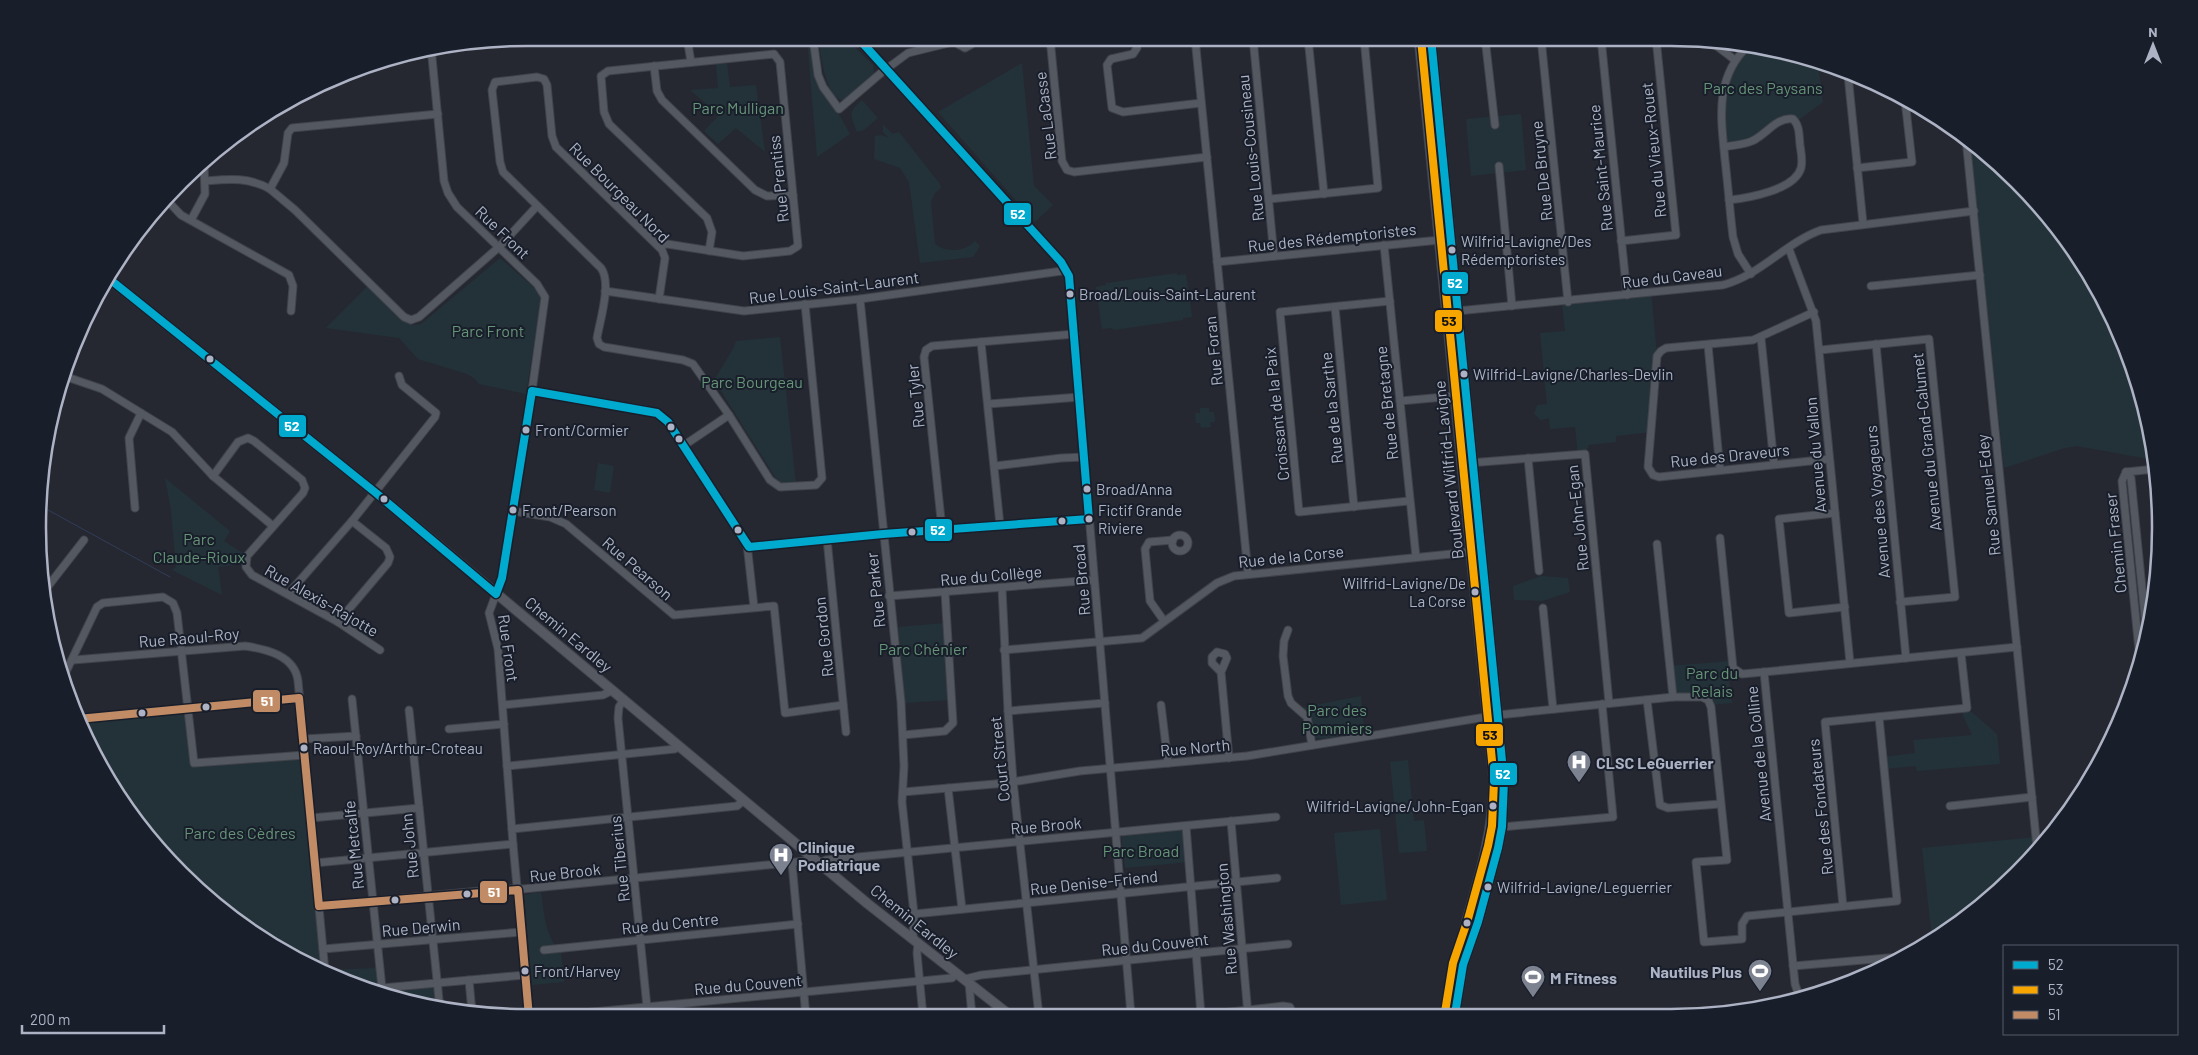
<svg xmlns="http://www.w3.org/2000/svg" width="2198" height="1055" viewBox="0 0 2198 1055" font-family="Barlow,sans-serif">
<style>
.green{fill:#233238}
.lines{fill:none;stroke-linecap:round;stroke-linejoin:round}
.stream{stroke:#323d5a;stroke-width:1}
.minor-casing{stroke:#41434b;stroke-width:9}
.major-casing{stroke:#42454e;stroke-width:11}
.minor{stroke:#545860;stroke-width:7}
.major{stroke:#575962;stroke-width:9}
.bus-1-casing{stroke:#191e2b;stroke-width:11}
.bus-2-casing{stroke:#191e2b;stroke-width:11}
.bus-3-casing{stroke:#191e2b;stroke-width:11}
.bus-1{stroke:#00a9ce;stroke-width:8}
.bus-2{stroke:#f7a600;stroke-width:8}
.bus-3{stroke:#c18c65;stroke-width:8}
.bus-dot{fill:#adb3c4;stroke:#191e2b;stroke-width:2}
.labels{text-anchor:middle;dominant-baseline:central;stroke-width:4;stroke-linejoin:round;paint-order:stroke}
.bus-label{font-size:15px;fill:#adb3c4;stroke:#191e2b;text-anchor:start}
.park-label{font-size:16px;fill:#669477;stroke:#191e2b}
.street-label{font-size:16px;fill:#adb3c4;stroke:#191e2b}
.poi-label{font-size:16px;font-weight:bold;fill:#adb3c4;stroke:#191e2b;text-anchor:start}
.rim{fill:none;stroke:#adb3c4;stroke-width:2.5}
.line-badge{stroke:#191e2b;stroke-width:2}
.badge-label{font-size:14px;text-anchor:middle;font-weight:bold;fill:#fff}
.pale-badge-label{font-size:14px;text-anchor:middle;font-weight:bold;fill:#111}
</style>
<rect width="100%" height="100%" fill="#252831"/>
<g class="green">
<polygon points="807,38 811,38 814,73 820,91 832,102 850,134 817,157"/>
<path d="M818,38H845L873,65L874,73C867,81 859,94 850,99C827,111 820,50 818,38Z"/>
<polygon points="1749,45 1766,47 1818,63 1823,102 1796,122 1787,118 1760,136 1724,147 1724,83"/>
<polygon points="1022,63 1034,186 1053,205 1035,222 938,112"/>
<polygon points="716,64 727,64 730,87 756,85 765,152 736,128 718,144 704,131 719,115 690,90 718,88"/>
<path d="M862,100L878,118L864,130L857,132C851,116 847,112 862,100Z"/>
<polygon points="1521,114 1526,170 1471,176 1466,119"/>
<path d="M883,124L892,134L899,132L940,184L941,188L935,193L931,202L935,244C946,253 965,252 975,241L980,246L973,257L920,263L909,182L900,168L874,159L875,136L881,135L889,138L883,132Z"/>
<polygon points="1970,143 2017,181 2078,256 2123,340 2151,432 2154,460 2077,446 2065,448 2004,468"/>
<polygon points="500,258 540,293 541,297 526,394 479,384 475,379 467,374 418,359 399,338 326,328 369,285 405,321 413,325 421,324"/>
<polygon points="1177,273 1177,275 1186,274 1192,317 1183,318 1183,320 1113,330 1112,328 1102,329 1096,287 1106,285 1106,283"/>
<polygon points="1651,292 1657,356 1651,432 1616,436 1616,442 1589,445 1585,454 1578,454 1575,427 1550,429 1549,418 1541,420 1534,414 1537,405 1547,404 1540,333 1565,331 1562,302"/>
<polygon points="780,337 796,484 783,484 775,477 714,380 733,349 736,341"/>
<polygon points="1200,408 1209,408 1209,412 1214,412 1215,422 1210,422 1211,427 1201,428 1200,423 1196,423 1195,413 1200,413"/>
<polygon points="598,463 614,466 610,493 594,490"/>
<polygon points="165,478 230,531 224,541 247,556 245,564 218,567 222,595 172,570 176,567 171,510"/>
<polygon points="1541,576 1568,578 1570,592 1542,601 1514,600 1513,586"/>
<polygon points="945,623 950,700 905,703 898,627"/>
<polygon points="1732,661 1734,670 1729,678 1732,703 1710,705 1708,700 1673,697 1669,666"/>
<path d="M1361,696L1364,727C1356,733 1321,742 1314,737L1310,716L1301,708Z"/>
<polygon points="1967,708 1997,734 2000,764 1917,771 1916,766 1884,769 1883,757 1915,753 1913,740 1972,735 1960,709"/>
<polygon points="187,709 193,761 305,755 323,970 379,968 382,988 437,983 440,1009 340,980 255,935 181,874 139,826 88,744 78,719"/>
<polygon points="1408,760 1414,821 1424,820 1427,851 1399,853 1390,762"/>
<polygon points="1380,829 1387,900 1341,905 1334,833"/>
<polygon points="1186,830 1189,862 1125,868 1121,835"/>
<polygon points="2036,837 2037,848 1969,916 1932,938 1922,848"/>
<path d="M541,892C544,912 545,938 561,952L564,982L532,985L524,895Z"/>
</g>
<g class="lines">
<polyline class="stream" points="39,505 170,577"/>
<defs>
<g id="minor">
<polyline points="687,38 691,62"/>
<polyline points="813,38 818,75 823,87 839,109 881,73 908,53 957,41"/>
<polyline points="858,38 1061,262 1069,276 1131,1015"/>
<polyline points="958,38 958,44 965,48 972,44 973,38"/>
<polyline points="1050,38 1062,161 1067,170 1074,172 1207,157"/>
<polyline points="1137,38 1137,48 1133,54 1111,59 1107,65 1112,108 1123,112 1201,103"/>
<polyline points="1195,38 1248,573"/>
<polyline points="1253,38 1274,256"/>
<polyline points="1308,38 1324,194"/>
<polyline points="1485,38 1495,125"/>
<polyline points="1541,38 1568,302"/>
<polyline points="1601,38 1627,295"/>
<polyline points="1710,41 1735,60"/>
<path d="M1749,45C1714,77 1721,118 1725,160C1728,186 1730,212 1733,237L1738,254L1751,274"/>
<polyline points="431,47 444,181 448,193 457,207 537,284 545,297 532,391 502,578 489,613 498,649 513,844 529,1017"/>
<polyline points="654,66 657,91 662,100 755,190 767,196 793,195"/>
<polyline points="1855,74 1848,75 1863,223"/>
<polyline points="438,114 292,128 288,133 284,163 270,189 295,210 404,317 411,320 419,317 499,247 537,206"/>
<polyline points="1966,139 2037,848"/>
<path d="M1724,147C1733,145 1743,145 1752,141C1766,135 1776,117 1793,119C1800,126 1799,136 1800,145C1801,152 1803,161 1801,168C1795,190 1748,198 1729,200"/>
<polyline points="1499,166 1512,306"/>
<polyline points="1857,168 1912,162 1905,100"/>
<path d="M205,181C230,179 248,177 270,189"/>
<polyline points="165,198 181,215 289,275 293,286 291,311"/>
<polyline points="1269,199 1378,188 1364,38"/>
<polyline points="191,220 205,194 204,163"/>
<polyline points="1621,241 1676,235 1656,38"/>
<polyline points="658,245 667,244 743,256 790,251 798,246 780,62 774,54 608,71 601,76 604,112 609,124 707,218 712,232 709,251"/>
<polyline points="1384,245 1416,557"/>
<polyline points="1789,249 1816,321 1850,663"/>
<polyline points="1217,262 1450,239"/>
<polyline points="1871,286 1980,275"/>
<polyline points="605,291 744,311 860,299 1062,271 1065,268"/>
<path d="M659,299L665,258L662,250L556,147L552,136L547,85L544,79L537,77L495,82L492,90L500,162L503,172L601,268C612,283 600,320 597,338L599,344L604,347L683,360L693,364L729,415L770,480L780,487L816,485L822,478L805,304"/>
<polyline points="860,299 901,702 904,766 902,802 914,914 913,939"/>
<polyline points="1390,301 1280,312 1299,512 1409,501"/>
<polyline points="1335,307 1354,507"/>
<path d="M1447,312L1723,285C1761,275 1785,243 1821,230L1974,211"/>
<polyline points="1814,312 1753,340 1666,348 1661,351 1657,356 1648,467 1653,475 1659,477 1829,459"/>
<polyline points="1761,338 1774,464"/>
<polyline points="981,342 1000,525"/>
<polyline points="1876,344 1906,658"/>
<polyline points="1708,345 1720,470"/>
<polyline points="1820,350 1929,339 1955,597 1900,602"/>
<polyline points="64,376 102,389 172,432 213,476 273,526"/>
<polyline points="532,391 646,410 657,413 665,419 747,544 754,607"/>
<polyline points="1400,401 1466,395"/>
<polyline points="988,404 1080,397"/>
<polyline points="683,446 729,415"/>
<polyline points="1528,458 1539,571"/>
<polyline points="1469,463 1585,454 1609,703"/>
<polyline points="995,466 1061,458 1085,457"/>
<polyline points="2126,472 2122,481 2140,660"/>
<polyline points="2126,472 2131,478 2147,638"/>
<polyline points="2126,472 2155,469"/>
<polyline points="213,476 238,442 248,438 254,441 302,480 305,488 303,493 247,556 246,567 252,575 338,622 380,650"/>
<polyline points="135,508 129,438 141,413"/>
<polyline points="513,511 550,517 566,524 674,615 774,606 785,713 843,705"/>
<polyline points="1835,513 1779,519 1789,613 1845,607"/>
<polyline points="942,529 924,357 926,350 932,346 1075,334"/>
<circle cx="1180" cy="543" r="8"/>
<polyline points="1720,538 1733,668 1742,674 1764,672"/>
<polyline points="827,539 846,732"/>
<polyline points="1657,544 1673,697"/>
<polyline points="749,547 883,534 1089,519"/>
<polyline points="1002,588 1008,711 1013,781 1039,1016"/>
<polyline points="42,594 84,540"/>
<polyline points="288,594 352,521 435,417 436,413 402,385 399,376"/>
<polyline points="889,596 1094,580"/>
<polyline points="1543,608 1553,709"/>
<polyline points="1164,621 1150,601 1145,549 1149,542 1173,540"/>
<polyline points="338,622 388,563 390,557 386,548 352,521"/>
<polyline points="1288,630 1284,641 1283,656 1288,696 1291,703 1307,717 1312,745"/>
<polyline points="1004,650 1142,638 1217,583 1234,576 1481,551"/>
<path d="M73,660L245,646C267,649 295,656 298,681L325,972"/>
<polyline points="1221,672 1212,663 1212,657 1217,652 1225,654 1227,658 1221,672 1229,758"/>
<polyline points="62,680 97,607 103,603 163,597 173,603 177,613 194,763 305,755"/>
<polyline points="352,699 382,988 525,975"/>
<polyline points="624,699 619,707 618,718 648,1017"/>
<polyline points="1647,700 1660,805 1668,808 1720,804"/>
<polyline points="503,705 603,695 613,690"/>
<polyline points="1161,705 1168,763"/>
<polyline points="409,710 440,1009"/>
<polyline points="1008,711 1105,703"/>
<polyline points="78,719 299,698"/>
<polyline points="449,729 504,724"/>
<polyline points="903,735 945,731 953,723 945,592"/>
<polyline points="304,739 356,736"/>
<polyline points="507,766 675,749 679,746"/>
<polyline points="948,788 962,909"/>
<polyline points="903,792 1006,783 1080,771 1247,756 1498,715 1673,697 1702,697 1708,700 1711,707 1727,860 1696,862 1704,942 1742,939 1742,924 1747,916 1897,901 1879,717"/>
<polyline points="1950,806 2032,797"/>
<polyline points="311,818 419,808"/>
<polyline points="1231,821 1248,1015"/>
<polyline points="1186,826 1201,1015"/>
<polyline points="1491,828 1613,817 1602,704"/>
<polyline points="512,829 737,806 744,800"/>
<polyline points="315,863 513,844"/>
<polyline points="792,863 806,1017"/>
<polyline points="820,863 826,860 1276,817"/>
<polyline points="319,906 502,889 523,889 788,863 805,861 813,856"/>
<polyline points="1843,906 1825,722 1967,708 1961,653"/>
<polyline points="914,914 1277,878"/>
<polyline points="918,943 917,953 923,1016"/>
<polyline points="323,949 521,932"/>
<polyline points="544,950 798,924"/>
<polyline points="1793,966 1899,957"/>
<polyline points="965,979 981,975 1288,944"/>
<polyline points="469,980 472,1012"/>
<polyline points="969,983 972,1016"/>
<polyline points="1799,996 1795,984 1764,672 2017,647"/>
<polyline points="1204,1015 1283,1006 1290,1007 1293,1015"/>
<polyline points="540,1017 952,978 956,973"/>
</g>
<g id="major">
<path d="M1419,38L1494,782C1493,863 1456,935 1445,1014"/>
<polyline points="1431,38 1504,781 1502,827 1498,848 1478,922 1463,965 1455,1014"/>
<polyline points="107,277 376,493 868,904 1011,1016"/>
</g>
</defs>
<use href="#minor" class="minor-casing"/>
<use href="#major" class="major-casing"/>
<use href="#minor" class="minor"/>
<use href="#major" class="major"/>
<defs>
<g id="bus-1">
<polyline points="1431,38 1504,781 1502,827 1498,848 1478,922 1463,965 1455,1014"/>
<polyline points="107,277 376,493 496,594 502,578 532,391 657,413 668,422 749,547 883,534 1089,519 1069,276 1061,262 858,38"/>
</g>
<polyline id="bus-2" points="1421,39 1494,781 1492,826 1488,846 1468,919 1453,963 1445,1012"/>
<polyline id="bus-3" points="78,719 299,698 319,906 518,890 529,1017"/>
</defs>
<use href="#bus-1" class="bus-1-casing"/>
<use href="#bus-2" class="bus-2-casing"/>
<use href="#bus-3" class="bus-3-casing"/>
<use href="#bus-1" class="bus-1"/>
<use href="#bus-2" class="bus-2"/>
<use href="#bus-3" class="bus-3"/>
</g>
<defs>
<symbol id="hospital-pin" viewBox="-11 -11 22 30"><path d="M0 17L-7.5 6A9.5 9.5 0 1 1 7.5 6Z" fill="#7d8291" stroke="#191e2b"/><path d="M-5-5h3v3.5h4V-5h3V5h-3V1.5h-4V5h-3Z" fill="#fff"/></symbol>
<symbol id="stadium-pin" viewBox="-11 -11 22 30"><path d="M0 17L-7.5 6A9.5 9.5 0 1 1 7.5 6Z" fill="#7d8291" stroke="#191e2b"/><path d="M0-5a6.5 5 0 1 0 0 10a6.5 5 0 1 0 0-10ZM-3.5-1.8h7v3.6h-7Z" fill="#fff"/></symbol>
</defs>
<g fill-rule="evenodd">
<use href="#hospital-pin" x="1565" y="748" width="28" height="38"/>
<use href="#hospital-pin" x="767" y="841" width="28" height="38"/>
<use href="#stadium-pin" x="1746" y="957" width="28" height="38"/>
<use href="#stadium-pin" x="1519" y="963" width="28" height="38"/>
</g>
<g class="bus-dot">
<circle cx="1452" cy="250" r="4.5"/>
<circle cx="1070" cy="294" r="4.5"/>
<circle cx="210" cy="359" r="4.5"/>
<circle cx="1464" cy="374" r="4.5"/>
<circle cx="671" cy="427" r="4.5"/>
<circle cx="526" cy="430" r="4.5"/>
<circle cx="679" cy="439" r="4.5"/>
<circle cx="1087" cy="489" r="4.5"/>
<circle cx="384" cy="499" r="4.5"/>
<circle cx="513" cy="510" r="4.5"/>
<circle cx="1089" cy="519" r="4.5"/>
<circle cx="1062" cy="521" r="4.5"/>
<circle cx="738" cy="530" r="4.5"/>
<circle cx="912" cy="532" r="4.5"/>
<circle cx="1475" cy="592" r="4.5"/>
<circle cx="206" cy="707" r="4.5"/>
<circle cx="142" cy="713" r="4.5"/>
<circle cx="304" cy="748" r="4.5"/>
<circle cx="1493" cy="806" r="4.5"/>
<circle cx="1488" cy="887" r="4.5"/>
<circle cx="467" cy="894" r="4.5"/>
<circle cx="395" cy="900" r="4.5"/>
<circle cx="1467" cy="923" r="4.5"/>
<circle cx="525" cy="971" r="4.5"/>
</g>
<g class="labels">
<g class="bus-label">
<text x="1461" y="241">Wilfrid-Lavigne/Des<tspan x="1461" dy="18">Rédemptoristes</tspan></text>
<text x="1079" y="294">Broad/Louis-Saint-Laurent</text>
<text x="1473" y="374">Wilfrid-Lavigne/Charles-Devlin</text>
<text x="535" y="430">Front/Cormier</text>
<text x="1096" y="489">Broad/Anna</text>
<text x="522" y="510">Front/Pearson</text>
<text x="1098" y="510">Fictif Grande<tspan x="1098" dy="18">Riviere</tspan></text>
<text x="1466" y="583" text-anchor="end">Wilfrid-Lavigne/De<tspan x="1466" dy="18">La Corse</tspan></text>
<text x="313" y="748">Raoul-Roy/Arthur-Croteau</text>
<text x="1484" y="806" text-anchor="end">Wilfrid-Lavigne/John-Egan</text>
<text x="1497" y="887">Wilfrid-Lavigne/Leguerrier</text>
<text x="534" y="971">Front/Harvey</text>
</g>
<g class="park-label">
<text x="1763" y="87">Parc des Paysans</text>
<text x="738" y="107">Parc Mulligan</text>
<text x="488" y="330">Parc Front</text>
<text x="752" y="381">Parc Bourgeau</text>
<text x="199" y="538">Parc<tspan x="199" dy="18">Claude-Rioux</tspan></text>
<text x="923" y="648">Parc Chénier</text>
<text x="1712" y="672">Parc du<tspan x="1712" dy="18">Relais</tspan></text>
<text x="1337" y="709">Parc des<tspan x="1337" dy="18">Pommiers</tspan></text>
<text x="240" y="832">Parc des Cèdres</text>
<text x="1141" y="850">Parc Broad</text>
</g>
<g class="street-label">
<text transform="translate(1045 116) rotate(-97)">Rue LaCasse</text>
<text transform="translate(1250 148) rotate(-96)">Rue Louis-Cousineau</text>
<text transform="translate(1653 150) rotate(-96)">Rue du Vieux-Rouet</text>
<text transform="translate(1600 168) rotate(-96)">Rue Saint-Maurice</text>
<text transform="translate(1541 171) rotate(-96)">Rue De Bruyne</text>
<text transform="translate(778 179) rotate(-96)">Rue Prentiss</text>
<text transform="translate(620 192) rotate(45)">Rue Bourgeau Nord</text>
<text transform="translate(503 232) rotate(44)">Rue Front</text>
<text transform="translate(1332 237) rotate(-6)">Rue des Rédemptoristes</text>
<text transform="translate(1672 276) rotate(-7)">Rue du Caveau</text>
<text transform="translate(834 287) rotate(-7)">Rue Louis-Saint-Laurent</text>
<text transform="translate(1213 351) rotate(-96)">Rue Foran</text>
<text transform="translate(915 396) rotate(-96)">Rue Tyler</text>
<text transform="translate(1386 403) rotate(-96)">Rue de Bretagne</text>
<text transform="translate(1331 408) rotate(-96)">Rue de la Sarthe</text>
<text transform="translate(1276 414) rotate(-96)">Croissant de la Paix</text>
<text transform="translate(1926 442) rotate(-96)">Avenue du Grand-Calumet</text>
<text transform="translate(1730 455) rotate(-6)">Rue des Draveurs</text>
<text transform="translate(1815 455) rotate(-95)">Avenue du Vallon</text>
<text transform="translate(1448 470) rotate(-96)">Boulevard Wilfrid-Lavigne</text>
<text transform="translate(1988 495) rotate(-96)">Rue Samuel-Edey</text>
<text transform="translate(1877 502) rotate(-95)">Avenue des Voyageurs</text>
<text transform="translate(1577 518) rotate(-96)">Rue John-Egan</text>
<text transform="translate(2115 543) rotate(-96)">Chemin Fraser</text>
<text transform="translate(1291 556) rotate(-6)">Rue de la Corse</text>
<text transform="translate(638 568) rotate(41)">Rue Pearson</text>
<text transform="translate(991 575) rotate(-5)">Rue du Collège</text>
<text transform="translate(1081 580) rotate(-95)">Rue Broad</text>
<text transform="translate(875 590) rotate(-96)">Rue Parker</text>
<text transform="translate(322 600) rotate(30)">Rue Alexis-Rajotte</text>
<text transform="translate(569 634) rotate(40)">Chemin Eardley</text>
<text transform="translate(189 637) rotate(-5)">Rue Raoul-Roy</text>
<text transform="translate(823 637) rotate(-96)">Rue Gordon</text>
<text transform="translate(509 648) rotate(82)">Rue Front</text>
<text transform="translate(1195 747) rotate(-5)">Rue North</text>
<text transform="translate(1758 754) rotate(-96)">Avenue de la Colline</text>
<text transform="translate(999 759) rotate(-96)">Court Street</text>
<text transform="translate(1820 807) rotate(-96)">Rue des Fondateurs</text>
<text transform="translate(1046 825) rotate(-5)">Rue Brook</text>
<text transform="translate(353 845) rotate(-96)">Rue Metcalfe</text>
<text transform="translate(409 846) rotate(-96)">Rue John</text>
<text transform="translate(619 859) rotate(-96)">Rue Tiberius</text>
<text transform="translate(565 872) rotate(-6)">Rue Brook</text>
<text transform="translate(1094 882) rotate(-6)">Rue Denise-Friend</text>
<text transform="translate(1226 919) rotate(-95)">Rue Washington</text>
<text transform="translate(915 921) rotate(39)">Chemin Eardley</text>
<text transform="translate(670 923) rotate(-6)">Rue du Centre</text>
<text transform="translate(421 927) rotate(-5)">Rue Derwin</text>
<text transform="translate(1155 944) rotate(-6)">Rue du Couvent</text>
<text transform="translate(748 984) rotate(-5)">Rue du Couvent</text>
</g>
<g class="poi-label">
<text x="1596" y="762">CLSC LeGuerrier</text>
<text x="798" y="846">Clinique<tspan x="798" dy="18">Podiatrique</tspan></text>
<text x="1742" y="971" text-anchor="end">Nautilus Plus</text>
<text x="1550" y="977">M Fitness</text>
</g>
</g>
<path d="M0 0H2198V1055H0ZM527 46H1671A481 481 0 0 1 2152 527V528A481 481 0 0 1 1671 1009H527A481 481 0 0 1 46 528V527A481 481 0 0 1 527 46Z" fill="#191e2b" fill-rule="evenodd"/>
<path class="rim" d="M527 46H1671A481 481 0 0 1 2152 527V528A481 481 0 0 1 1671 1009H527A481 481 0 0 1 46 528V527A481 481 0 0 1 527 46Z"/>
<g class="line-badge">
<rect x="1003" y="202" width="29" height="24" rx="5" fill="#00a9ce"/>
<rect x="1441" y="271" width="28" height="24" rx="5" fill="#00a9ce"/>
<rect x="1434" y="309" width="29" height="24" rx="5" fill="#f7a600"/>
<rect x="278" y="414" width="29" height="24" rx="5" fill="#00a9ce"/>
<rect x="924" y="518" width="29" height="24" rx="5" fill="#00a9ce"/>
<rect x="252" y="689" width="29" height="24" rx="5" fill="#c18c65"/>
<rect x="1475" y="723" width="29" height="24" rx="5" fill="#f7a600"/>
<rect x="1489" y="762" width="29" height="24" rx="5" fill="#00a9ce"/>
<rect x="479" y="880" width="29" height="24" rx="5" fill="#c18c65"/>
</g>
<g class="badge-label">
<text x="1018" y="219">52</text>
<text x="1455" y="288">52</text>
<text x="292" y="431">52</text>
<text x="938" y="535">52</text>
<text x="267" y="706">51</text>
<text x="1503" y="779">52</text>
<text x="494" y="897">51</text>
</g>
<g class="pale-badge-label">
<text x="1449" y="326">53</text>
<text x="1490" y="740">53</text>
</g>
<rect x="2003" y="945" width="175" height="90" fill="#191e2b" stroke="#545a68"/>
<rect x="2013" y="961" width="25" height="8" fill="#00a9ce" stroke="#545a68"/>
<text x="2048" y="970" font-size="15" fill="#adb3c4">52</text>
<rect x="2013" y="986" width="25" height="8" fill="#f7a600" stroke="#545a68"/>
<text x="2048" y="995" font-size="15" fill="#adb3c4">53</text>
<rect x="2013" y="1011" width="25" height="8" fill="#c18c65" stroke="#545a68"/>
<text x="2048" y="1020" font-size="15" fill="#adb3c4">51</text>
<g transform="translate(2153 45)" stroke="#191e2b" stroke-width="4" paint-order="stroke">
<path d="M0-4L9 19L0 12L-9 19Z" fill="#adb3c4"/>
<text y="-8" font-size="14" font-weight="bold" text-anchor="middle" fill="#adb3c4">N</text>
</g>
<path d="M22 1025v8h142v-8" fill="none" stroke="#adb3c4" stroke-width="2.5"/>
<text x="30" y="1025" font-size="15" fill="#adb3c4" stroke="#191e2b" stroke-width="4" paint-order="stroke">200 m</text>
</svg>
